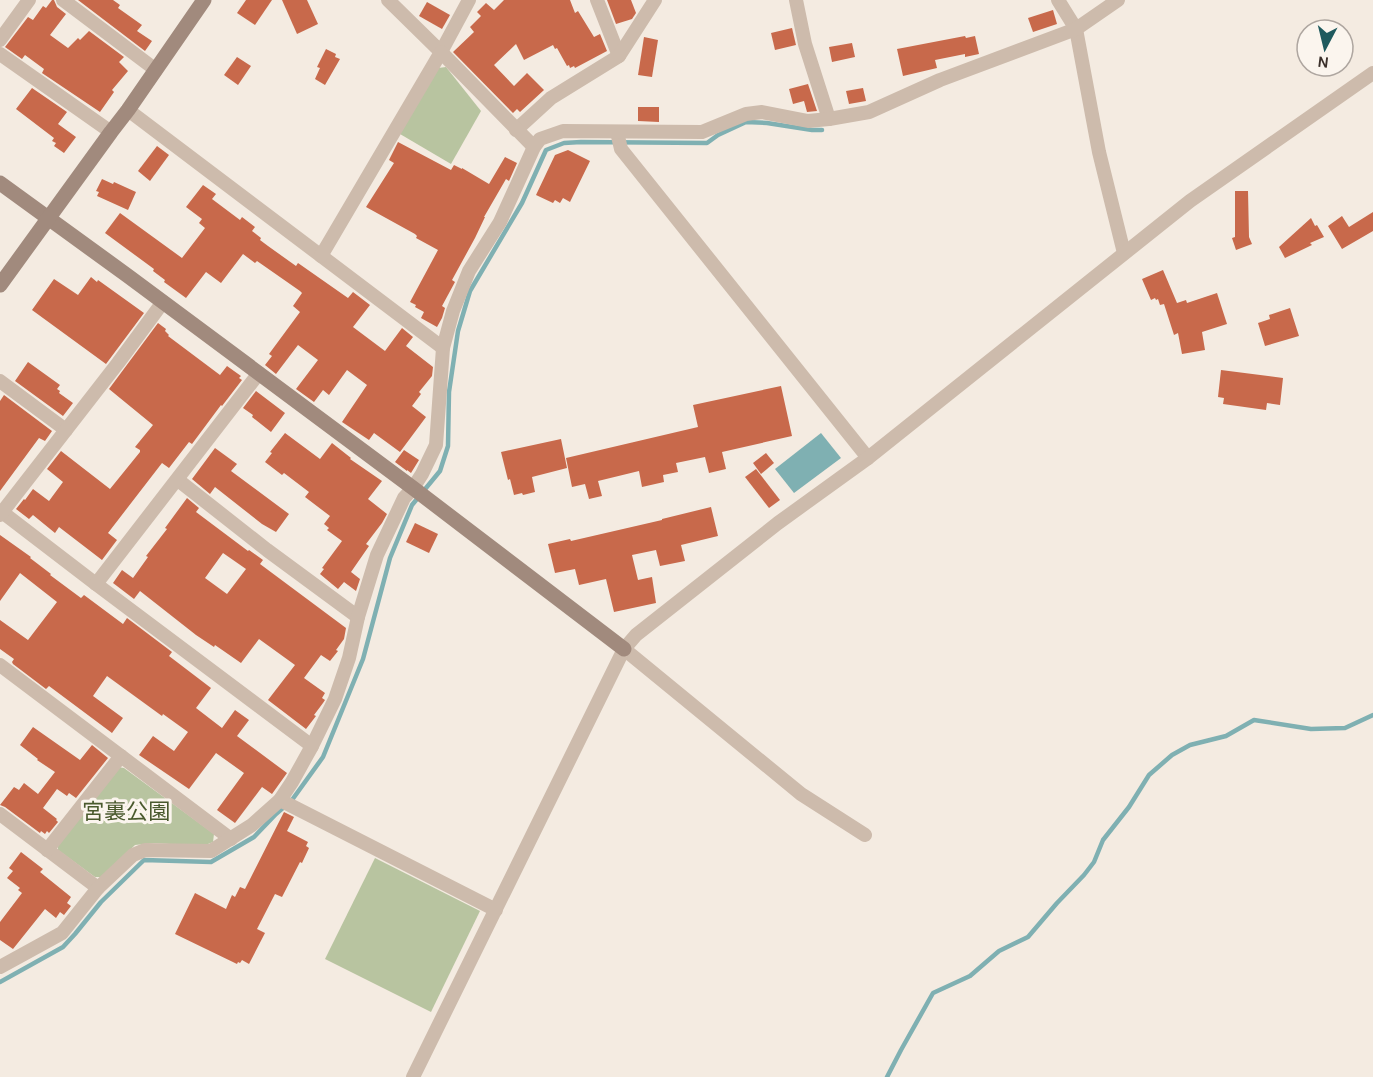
<svg xmlns="http://www.w3.org/2000/svg" width="1373" height="1077" viewBox="0 0 1373 1077" font-family="Karla,'Noto Sans JP',sans-serif">
<style>
.green{fill:#b8c4a0}
.water{fill:#7fb0b2}
.lines{fill:none;stroke-linecap:round;stroke-linejoin:round}
.stream{stroke:#7fb0b2;stroke-width:4.5}
.building{fill:#c8694b;fill-rule:evenodd}
.street{stroke:#cdbbac;stroke-width:14}
.secondary{stroke:#a18a7d;stroke-width:15}
.labels{text-anchor:middle;dominant-baseline:central;stroke-width:6;stroke-linejoin:round;paint-order:stroke}
.park-label{font-size:22px;fill:#4a5a2e;stroke:#fbf5ee}
</style>
<rect width="100%" height="100%" fill="#f4ebe1"/>
<g class="green">
<polygon points="446,67 481,111 451,164 400,134 438,68"/>
<polygon points="118,767 124,768 214,834 213,842 203,846 154,843 135,845 102,877 95,877 58,850 58,846"/>
<polygon points="375,858 480,911 431,1012 325,959"/>
</g>
<polygon class="water" points="821,433 841,458 794,493 775,469"/>
<g class="lines">
<g class="stream">
<polyline points="0,982 63,947 75,934 101,902 144,860 211,862 254,837 276,814 292,800 323,757 363,659 390,558 412,505 440,471 448,446 449,392 458,331 470,291 522,203 546,150 564,143 581,142 707,143 718,135 746,122 767,123 812,130 822,130"/>
<polyline points="887,1077 901,1050 933,993 970,976 999,951 1028,937 1057,903 1084,875 1094,862 1103,840 1129,807 1149,775 1172,755 1190,745 1226,736 1254,720 1311,729 1345,728 1373,715"/>
</g>
</g>
<g class="building">
<polygon points="52,0 54,0 57,7 66,14 50,35 68,48 78,38 80,40 89,31 124,57 119,62 128,71 112,90 114,92 100,112 42,73 44,69 25,55 22,59 5,47 28,17 33,20 43,6 46,8"/>
<polygon points="78,0 113,0 120,5 118,8 142,25 137,31 152,41 145,51"/>
<polygon points="246,0 272,0 255,25 237,13"/>
<polygon points="282,0 307,0 318,24 297,34"/>
<polygon points="504,0 570,0 575,13 578,11 594,37 600,34 607,51 575,68 574,66 570,68 569,65 567,66 557,48 555,49 553,45 524,60 516,44 494,65 514,86 527,73 544,90 520,112 517,109 513,113 453,52 474,32 470,27 481,16 477,12 486,3 494,10"/>
<polygon points="607,0 631,0 636,13 632,19 616,24"/>
<polygon points="427,2 450,15 442,29 419,16"/>
<polygon points="1053,10 1057,24 1033,32 1028,18"/>
<polygon points="792,28 796,45 775,50 771,33"/>
<polygon points="965,36 966,38 975,36 979,54 965,57 965,54 935,60 937,68 903,76 897,49"/>
<polygon points="644,37 658,40 652,77 638,75"/>
<polygon points="852,43 855,57 832,62 829,47"/>
<polygon points="326,49 336,54 335,57 340,59 325,85 315,79 320,68 317,67"/>
<polygon points="237,57 251,66 238,85 224,75"/>
<polygon points="808,84 817,111 807,112 804,101 793,104 789,89"/>
<polygon points="32,88 67,112 58,124 76,137 64,153 54,146 56,143 52,141 54,138 16,109"/>
<polygon points="863,88 866,101 849,104 846,91"/>
<polygon points="638,107 659,107 659,122 638,121"/>
<polygon points="398,142 451,170 454,165 462,169 462,168 489,184 505,157 517,163 509,181 506,179 484,217 485,217 475,238 452,280 455,282 442,306 445,308 442,318 437,327 421,318 424,312 415,307 416,305 410,302 438,250 416,238 417,236 415,234 366,207 394,163 389,160"/>
<polygon points="157,146 169,155 150,181 138,171"/>
<polygon points="568,150 590,161 570,202 563,198 560,203 555,200 553,203 536,195 555,155"/>
<polygon points="102,179 113,184 114,182 136,192 128,210 97,196 99,192 96,191"/>
<polygon points="203,185 216,194 212,199 240,220 242,217 255,227 252,231 261,238 260,240 268,246 296,266 298,263 348,298 353,292 370,305 353,327 385,351 402,328 413,337 406,346 433,367 432,376 419,392 421,394 412,406 426,417 400,452 374,433 369,440 342,422 367,385 347,370 329,395 323,390 314,402 296,389 318,360 298,345 276,374 265,365 272,356 269,354 300,312 293,306 302,293 300,291 257,261 255,263 243,254 221,283 206,272 186,298 164,282 165,280 153,271 154,269 105,233 120,213 182,258 205,228 199,223 202,219 186,207"/>
<polygon points="1235,191 1248,191 1249,237 1252,244 1236,250 1232,238 1235,237"/>
<polygon points="1373,212 1373,231 1342,249 1328,226 1342,216 1349,227"/>
<polygon points="1311,218 1315,226 1317,225 1324,237 1310,243 1312,245 1285,258 1279,247"/>
<polygon points="1163,270 1177,303 1186,300 1187,303 1217,293 1227,324 1202,332 1205,350 1182,354 1178,333 1174,335 1164,304 1160,305 1158,299 1156,300 1155,298 1151,300 1142,279"/>
<polygon points="91,277 97,282 98,280 144,313 106,364 32,310 54,279 78,295"/>
<polygon points="1290,308 1299,336 1265,346 1258,323 1270,319 1269,315"/>
<polygon points="158,323 166,329 165,331 169,335 168,336 220,375 227,366 241,376 239,378 242,380 222,406 221,405 192,444 189,442 169,468 162,463 108,533 117,540 102,560 59,527 55,533 33,515 29,519 16,509 24,499 25,500 33,489 49,501 63,482 47,469 61,451 110,489 140,452 140,450 135,447 153,425 109,389"/>
<polygon points="28,362 60,385 57,389 60,391 59,393 73,403 63,416 15,381"/>
<polygon points="1221,370 1283,378 1280,405 1267,403 1266,410 1223,404 1224,398 1218,397"/>
<polygon points="781,386 792,436 722,452 726,469 709,473 705,457 676,463 678,472 663,475 664,482 642,487 639,471 598,481 602,496 589,499 585,484 572,487 566,458 698,427 693,405"/>
<polygon points="256,391 285,413 271,432 252,417 253,415 243,408"/>
<polygon points="4,395 52,431 45,441 39,438 0,491 0,401"/>
<polygon points="285,433 320,459 332,443 351,458 350,459 382,481 368,499 387,514 382,523 366,544 369,546 351,572 360,579 356,591 344,582 338,589 320,574 324,569 322,568 342,541 327,530 329,528 324,524 330,516 305,497 309,492 284,473 282,475 265,462 272,453 270,452"/>
<polygon points="561,439 567,468 532,477 535,492 523,495 522,493 514,495 510,479 508,480 501,452"/>
<polygon points="215,448 237,464 231,471 289,514 276,532 262,524 215,487 210,494 192,479"/>
<polygon points="404,450 419,460 411,473 407,470 407,471 395,462"/>
<polygon points="766,453 774,463 761,474 753,463"/>
<polygon points="756,469 780,500 769,508 745,477"/>
<path d="M187,498L199,508L196,512L248,551L249,550L263,560L260,564L346,628L344,639L336,650L338,651L330,661L321,655L304,678L325,693L322,698L325,700L323,703L314,715L316,716L306,729L268,700L295,665L259,639L241,663L215,645L214,647L196,635L140,591L134,599L113,583L122,570L133,578L148,557L146,556L167,529L165,528ZM223,553L246,569L227,594L205,578Z"/>
<polygon points="711,507 718,536 681,545 685,561 660,566 656,550 632,555 638,580 652,577 656,603 614,612 606,579 579,585 575,569 555,573 548,544 570,539 571,541 662,520 662,519"/>
<polygon points="415,523 438,534 429,553 406,542"/>
<polygon points="0,535 31,557 30,558 51,574 50,575 81,598 84,595 123,624 127,618 172,652 169,656 211,688 196,708 222,728 235,710 249,720 237,736 287,773 272,794 262,787 235,823 217,810 244,773 216,753 189,789 139,755 153,736 174,751 188,732 163,714 162,716 107,676 93,696 123,718 112,733 49,686 46,689 13,664 12,662 14,659 0,649 0,620 28,640 57,602 20,573 0,601"/>
<polygon points="33,727 80,760 92,745 108,758 76,798 69,793 67,796 57,789 43,808 57,819 56,820 58,822 49,833 47,831 45,834 41,831 40,833 5,807 0,805 14,787 19,790 24,783 38,794 55,772 37,760 38,759 20,745"/>
<polygon points="284,812 294,817 287,831 308,842 306,846 309,848 302,863 300,862 282,897 275,894 257,929 265,933 249,964 242,960 240,963 238,962 237,964 175,934 195,893 226,909 232,895 235,897 240,887 245,889"/>
<polygon points="21,852 43,869 40,872 71,897 67,903 71,906 64,915 60,912 56,918 45,909 13,949 0,940 0,922 22,893 18,890 20,888 7,878 13,871 9,868"/>
</g>
<g class="lines">
<g class="street">
<polyline points="63,0 156,70"/>
<polyline points="388,0 441,52 469,0"/>
<polyline points="597,0 619,56"/>
<polyline points="796,0 805,44 829,119"/>
<polyline points="1058,0 1076,29 1099,152 1124,253"/>
<polyline points="0,40 29,0"/>
<polyline points="0,54 111,132"/>
<polyline points="128,110 443,348"/>
<polyline points="516,130 551,98 619,56 655,0"/>
<polyline points="617,132 621,149 868,458"/>
<polyline points="321,256 441,52 534,147"/>
<polyline points="0,381 66,430"/>
<polyline points="178,480 267,550 358,617"/>
<polyline points="2,512 96,584 312,746"/>
<polyline points="0,515 118,363 163,302"/>
<polyline points="96,584 259,373"/>
<polyline points="624,649 801,794 865,835"/>
<polyline points="0,665 231,839"/>
<polyline points="280,800 496,910"/>
<polyline points="0,814 98,888"/>
<polyline points="47,850 121,756"/>
<polyline points="0,967 62,933 98,888 133,855 145,850 211,851 252,825 280,800 292,782 312,746 335,699 349,658 358,617 377,555 404,498 413,488 422,474 436,445 443,348 453,311 469,271 500,222 534,147 540,139 563,131 702,132 746,114 762,112 808,121 829,119 869,112 940,80 1076,29 1118,0"/>
<polyline points="413,1077 624,649 636,635 778,523 868,458 1190,201 1373,73"/>
</g>
<g class="secondary">
<polyline points="0,183 128,276 413,488 624,649"/>
<polyline points="0,285 111,132 128,110 204,0"/>
</g>
</g>
<g class="labels">
<g class="park-label">
<text x="126" y="812">宮裏公園</text>
</g>
</g>
<g transform="translate(1325 48) rotate(187)"><circle r="28" fill="#fbf5ee" stroke="#aea6a0" stroke-width="1.5"/>
<path d="M0-4.5L10 22L0 15L-10 22Z" fill="#1f5a5e"/>
<text y="-9" font-size="16" font-weight="bold" text-anchor="middle" fill="#3b302b">N</text>
</g>
</svg>
